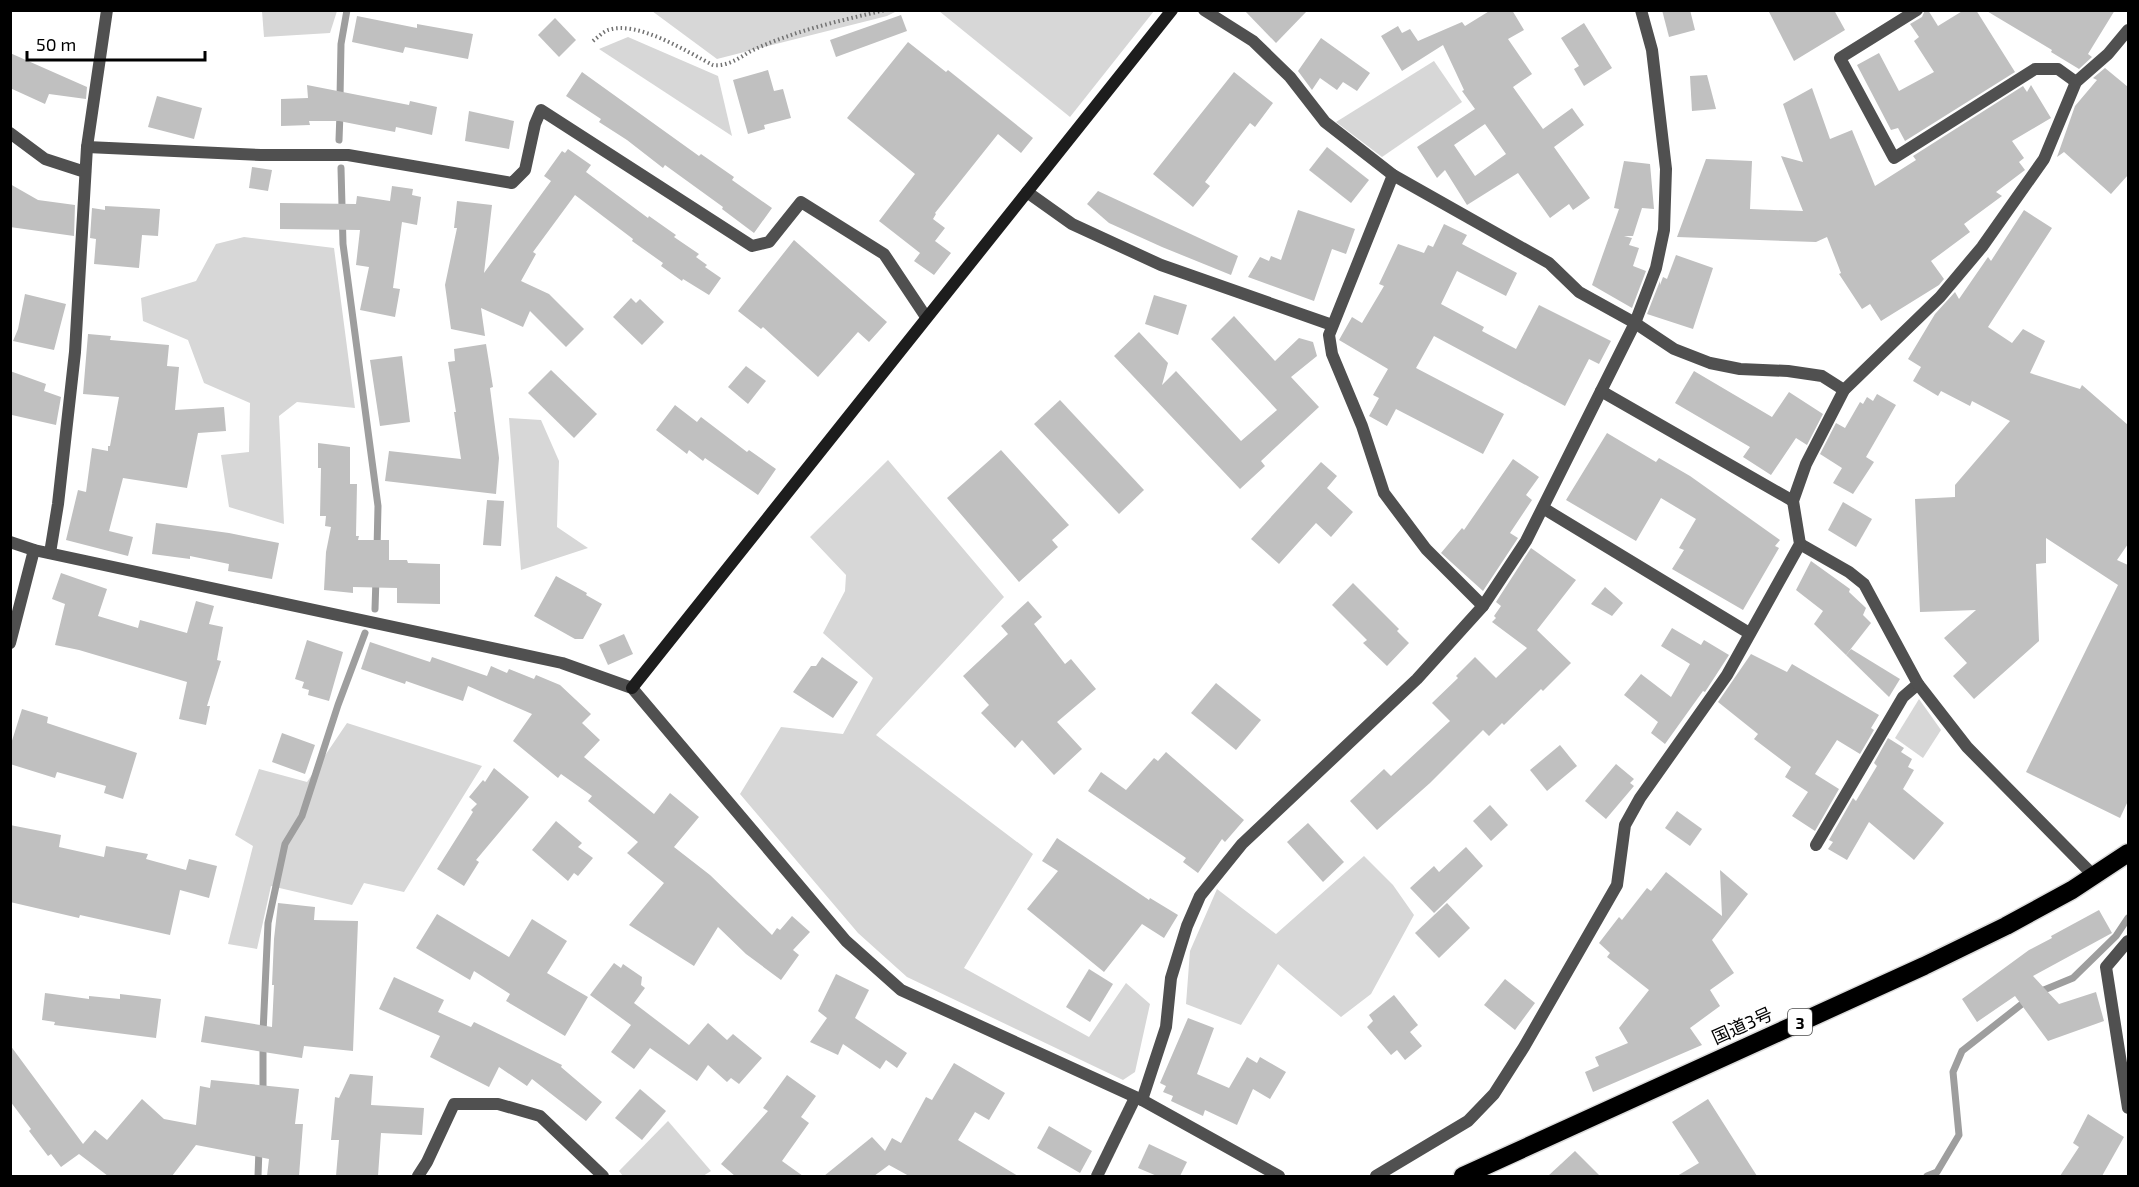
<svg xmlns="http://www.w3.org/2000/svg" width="2139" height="1187" viewBox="0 0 2139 1187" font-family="'Exo 2','Noto Sans JP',sans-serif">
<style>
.green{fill:#d7d7d7}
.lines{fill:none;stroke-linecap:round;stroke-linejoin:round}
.stream{stroke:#9e9e9e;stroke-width:7}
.building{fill:#c0c0c0;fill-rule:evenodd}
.highway-casing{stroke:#dbdbdb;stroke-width:21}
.path{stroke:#727272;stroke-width:4;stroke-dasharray:1.5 3;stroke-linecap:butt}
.lane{stroke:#505050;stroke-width:12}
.street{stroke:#505050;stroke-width:12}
.secondary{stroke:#1d1d1d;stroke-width:12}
.highway{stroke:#000;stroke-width:18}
.labels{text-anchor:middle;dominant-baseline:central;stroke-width:5;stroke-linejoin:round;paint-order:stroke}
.shield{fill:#fff;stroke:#4c4c4c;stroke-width:1.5}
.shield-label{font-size:16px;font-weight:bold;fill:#000}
.street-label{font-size:18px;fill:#000;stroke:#fff}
</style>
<rect width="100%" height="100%" fill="#fff"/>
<g class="green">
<polygon points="262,11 262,10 337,11 330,33 264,37"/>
<polygon points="652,11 897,11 887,16 717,59"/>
<polygon points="939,11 1154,11 1070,117"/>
<polygon points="628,37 718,76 732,136 599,49"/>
<polygon points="1434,61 1462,102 1382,157 1336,122"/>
<polygon points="244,237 334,248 355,408 297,402 279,416 284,524 229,507 221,455 249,452 250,403 204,383 188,340 143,321 141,298 196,281 216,244"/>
<polygon points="509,418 541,420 559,461 557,527 588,548 521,570"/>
<polygon points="888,460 1004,597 876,735 1033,854 964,968 1089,1037 1126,983 1150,1004 1135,1072 1123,1080 907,977 858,933 740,794 781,727 843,734 873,678 823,633 845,591 846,575 810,537"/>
<polygon points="1919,699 1941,730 1923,758 1895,738"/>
<polygon points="347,723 482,766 404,892 364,883 352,905 271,886 257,949 228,944 253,846 235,835 259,769 307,782"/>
<polygon points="1364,856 1393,885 1414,915 1371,994 1341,1017 1278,964 1241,1025 1186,1004 1190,951 1217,889 1276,934"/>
<polygon points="668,1121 711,1171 703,1176 623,1176 619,1171"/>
</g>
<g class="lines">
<g class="stream">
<polyline points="340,98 341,44 347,10"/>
<polyline points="339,140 340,113"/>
<polyline points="341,168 343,244 378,506 377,549"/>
<polyline points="375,609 376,578"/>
<polyline points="2039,992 2073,978 2116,936 2128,918"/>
<polyline points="263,1033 268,923 285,844 302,816 338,705 365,633"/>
<polyline points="263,1044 263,1093"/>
<polyline points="258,1176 259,1149"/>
<polyline points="1927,1176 1937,1172 1959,1135 1953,1072 1962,1051 2027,1000"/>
</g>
</g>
<g class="building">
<polygon points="1244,10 1308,10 1276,43"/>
<path d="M1491,10H1512L1524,30L1508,39L1532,74L1513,87L1543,129L1572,108L1584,125L1554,147L1590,198L1573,210L1569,204L1550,218L1518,173L1467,205L1445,170L1437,178L1417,147L1475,109L1462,91L1464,90L1443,45L1402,71L1381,36L1398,26L1402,33L1410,29L1418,41L1462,22L1465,26ZM1485,124L1506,154L1475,176L1454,145Z"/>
<polygon points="1662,10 1690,10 1695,30 1669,37"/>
<polygon points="1768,10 1834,10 1845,30 1794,61"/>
<polygon points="1925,10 1928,10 1938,26 1964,10 1976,10 2015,72 1905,141 1898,128 1891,130 1857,65 1879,53 1899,91 1934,72 1914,41 1919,37 1910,24 1922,17"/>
<polygon points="1985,10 2115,10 2088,54 2092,57 2079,69 2051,52 2052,50"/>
<polygon points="901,15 907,31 836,57 830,40"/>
<polygon points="357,16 417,28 417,24 473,34 468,59 405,47 403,53 352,42"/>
<polygon points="555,18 576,40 559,57 538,35"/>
<polygon points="1584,23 1612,68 1584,86 1574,69 1579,66 1561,38"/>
<polygon points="1321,38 1370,73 1357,91 1343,82 1337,90 1320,78 1312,90 1298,71"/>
<polygon points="908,42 946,72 948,70 1033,138 1021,153 998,134 935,213 936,214 933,219 945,228 935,241 951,253 934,275 914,261 920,253 879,221 915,174 847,118"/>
<polygon points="10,53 87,87 86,99 49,94 45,104 10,88"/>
<polygon points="2105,68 2128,87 2128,175 2111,194 2064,152 2057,157 2075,106 2097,80 2093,78"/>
<polygon points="768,70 774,91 783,89 791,118 764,125 765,129 748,134 733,80"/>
<polygon points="582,72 699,156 701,154 734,177 732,180 772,208 754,233 722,209 723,207 665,165 663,168 627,140 599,122 601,119 566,96"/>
<polygon points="1234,72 1273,103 1255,127 1250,123 1205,182 1210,186 1193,207 1153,174"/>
<polygon points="1707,75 1716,109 1692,111 1690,76"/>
<polygon points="307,85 409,105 410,101 437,107 432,135 396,127 395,132 339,121 309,121 310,125 281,126 281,99 308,98"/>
<polygon points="2031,85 2051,118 2012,141 2024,158 2019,162 2025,170 1996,192 2002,196 1964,224 1970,232 1931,261 1944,279 1939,285 1881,321 1870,304 1862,309 1839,274 1841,273 1827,237 1816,242 1677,237 1706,159 1752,161 1750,209 1803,211 1781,156 1803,162 1783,104 1812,88 1830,139 1852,130 1875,186 1916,160 1913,156 2023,86 2027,92"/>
<polygon points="157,96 202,108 194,139 148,127"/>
<polygon points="469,111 514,121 509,149 465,141"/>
<polygon points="1327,147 1369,180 1351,203 1309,170"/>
<polygon points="568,149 591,165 586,172 648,218 649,216 676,235 674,237 699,254 696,257 707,265 705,267 721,278 709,295 683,279 682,281 661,266 663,263 632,241 633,239 575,195 533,252 536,254 521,281 549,294 584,329 566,347 530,311 523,327 481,308 485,336 451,329 445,285 457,228 454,228 457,201 492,205 484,273 551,181 544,176 562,151 565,153"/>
<polygon points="1624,161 1650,164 1654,209 1642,208 1633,236 1624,236 1632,238 1629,245 1639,248 1633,266 1646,271 1632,308 1592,285 1619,209 1614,208"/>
<polygon points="252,167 272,170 268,191 249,188"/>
<polygon points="10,184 38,200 75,205 74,236 10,227"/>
<polygon points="392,186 413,189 412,195 421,197 417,225 402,222 393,288 400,289 395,317 360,310 369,267 356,265 360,230 280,229 280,203 356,204 357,196 390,201"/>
<polygon points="1098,191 1238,256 1231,275 1162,247 1109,223 1087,204"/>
<polygon points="105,206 160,209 158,236 142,235 139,268 94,264 96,239 90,238 92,208 105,210"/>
<polygon points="1298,210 1355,229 1346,254 1332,249 1314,301 1248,277 1260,257 1269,261 1271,256 1281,260"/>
<polygon points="2024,210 2052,228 1988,327 2012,343 2023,329 2045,341 2030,373 2080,389 2082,385 2128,425 2128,544 2117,560 2128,565 2128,564 2128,801 2120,818 2026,772 2118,585 2046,538 2046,563 2036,564 2039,641 1974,699 1953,676 1967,663 1944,638 1976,610 1920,612 1915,499 1955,497 1955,485 2010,421 1972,401 1970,406 1941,391 1938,396 1913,381 1921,367 1908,359 1935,314 1955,292 1959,299 1988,257 1991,261"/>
<polygon points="1444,224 1467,235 1462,244 1517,273 1506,296 1457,271 1441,304 1484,327 1482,331 1516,349 1539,305 1611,341 1599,364 1589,359 1565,406 1434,336 1416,368 1504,414 1483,454 1396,409 1387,426 1369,416 1379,398 1373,395 1388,369 1339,340 1352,317 1362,323 1384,286 1379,284 1398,244 1424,253 1428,245 1433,247"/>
<polygon points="794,240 887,322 869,342 858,332 818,377 763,327 761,329 738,311"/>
<polygon points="1676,255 1713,268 1693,329 1647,314 1660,281 1660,285 1663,277 1667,279"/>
<polygon points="25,294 66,304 54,350 13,341 18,329"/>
<polygon points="1154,295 1187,305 1178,335 1145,324"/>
<polygon points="631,298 636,303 640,299 664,322 642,345 613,317"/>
<polygon points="1234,316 1275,361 1299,338 1313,342 1317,356 1291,377 1319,407 1261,461 1265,466 1240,489 1114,356 1139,332 1168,363 1162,385 1176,371 1241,441 1277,410 1211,339"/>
<polygon points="88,334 111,336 110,340 169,345 167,366 179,367 175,410 224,407 226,431 198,433 187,488 123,478 109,531 133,537 128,556 66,540 78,490 86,492 92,448 108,451 108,446 110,446 119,397 83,394"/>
<polygon points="486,344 493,387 490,388 499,458 496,494 385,481 389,451 461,459 454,412 456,412 448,362 455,361 454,349"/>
<polygon points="402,356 410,422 380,426 370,360"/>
<polygon points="746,366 766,381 748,404 728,387"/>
<polygon points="551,370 597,414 574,438 528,393"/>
<polygon points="10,371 46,384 44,391 61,397 56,425 12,415"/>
<polygon points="1694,371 1772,417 1789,392 1823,414 1807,445 1796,438 1771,475 1743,457 1750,447 1675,403"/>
<polygon points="1877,394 1896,405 1866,457 1874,462 1853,494 1833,483 1842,468 1820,454 1836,423 1845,428 1860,402 1863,404 1867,397 1873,401"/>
<polygon points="1060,400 1144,490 1119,514 1034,424"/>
<polygon points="675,405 697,422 701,417 747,452 749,450 776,469 758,495 705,458 703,461 689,450 687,454 656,430"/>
<polygon points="1607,433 1656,462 1659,458 1690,476 1780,540 1775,546 1779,548 1743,610 1672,569 1684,550 1679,548 1696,519 1661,498 1636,541 1566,500"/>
<polygon points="318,443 350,447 350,484 357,484 356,536 359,536 358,540 389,540 389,560 407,560 408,563 440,564 440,604 397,603 397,588 353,587 353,593 324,590 326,552 331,527 325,526 326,516 320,516 321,468 318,468"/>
<polygon points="1001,450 1069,525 1052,540 1058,547 1019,582 947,498"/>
<polygon points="1513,459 1539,477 1526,495 1532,500 1510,533 1518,538 1483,591 1441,553 1462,528 1464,530"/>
<polygon points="1321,462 1337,476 1327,488 1353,512 1331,537 1316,523 1279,564 1251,539"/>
<polygon points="487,500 504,501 501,546 483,545"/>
<polygon points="1843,502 1872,519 1856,547 1828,530"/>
<polygon points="156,523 229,533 279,543 272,579 228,571 229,564 190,556 190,559 152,554"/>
<polygon points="1531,548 1576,580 1537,630 1571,663 1543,691 1541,689 1504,725 1502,723 1489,736 1483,730 1430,783 1377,830 1350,801 1384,769 1391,776 1450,721 1432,703 1458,678 1456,676 1475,657 1496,678 1527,648 1492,622 1496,618 1494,616 1501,606 1496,602"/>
<polygon points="1811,561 1850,589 1849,592 1866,608 1863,615 1871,623 1846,655 1814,624 1823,611 1796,590"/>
<polygon points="61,573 107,589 98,616 138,628 140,620 187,633 196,601 214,606 209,624 223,627 217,660 221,661 207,706 210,706 206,725 179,719 187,682 79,650 55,645 65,604 52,599"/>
<polygon points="556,576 587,593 586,595 602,604 583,639 575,639 534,616"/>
<polygon points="1353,583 1399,629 1397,631 1409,643 1387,666 1363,643 1367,640 1332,605"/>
<polygon points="1605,587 1623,603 1612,616 1591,604"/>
<polygon points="1028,601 1042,617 1034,624 1065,664 1071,659 1096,689 1057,722 1082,749 1054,775 1022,740 1015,748 981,713 989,705 963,676 1008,634 1001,626"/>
<polygon points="1672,628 1701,645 1704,640 1729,655 1705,692 1703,691 1665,744 1651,733 1658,722 1624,695 1641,674 1671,697 1690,664 1661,646"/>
<polygon points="624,634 633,654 608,665 599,645"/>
<polygon points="307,640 343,652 329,701 308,695 309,690 302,688 304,682 295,679"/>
<polygon points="370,642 430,662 432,657 487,676 491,666 507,673 509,669 534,679 536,675 560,685 591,714 582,723 600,740 584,757 654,814 670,793 699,817 674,847 710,875 772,935 777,928 780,930 792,916 810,932 793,950 799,955 781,980 746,954 718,927 694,966 629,925 664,883 627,853 638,842 588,801 592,796 561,774 558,778 513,741 532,714 468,686 463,701 406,681 405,684 361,669"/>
<polygon points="1851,649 1900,679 1889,697 1846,655"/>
<polygon points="1751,654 1787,672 1792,664 1879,715 1871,728 1874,730 1860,754 1837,740 1815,774 1839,789 1815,831 1792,816 1808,792 1785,777 1791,767 1754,739 1758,734 1718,702"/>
<polygon points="822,657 858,682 833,718 793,692 811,666 816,666"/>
<polygon points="1216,683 1261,720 1236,750 1191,713"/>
<polygon points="22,709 48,717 47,723 137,753 123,799 104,793 106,786 57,772 55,778 10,764 10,747"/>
<polygon points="282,733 315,745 305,774 272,762"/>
<polygon points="1888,738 1904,748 1901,752 1912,759 1908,767 1914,770 1903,789 1944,823 1914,860 1869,822 1847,860 1828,849 1833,842 1829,840 1853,798 1856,801 1877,766 1874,763"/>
<polygon points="1560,745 1577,766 1547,791 1530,770"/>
<polygon points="1166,752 1244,820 1225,842 1222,839 1198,873 1183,862 1186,858 1088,791 1101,772 1126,790 1154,758 1158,761"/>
<polygon points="1616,764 1634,779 1630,783 1634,786 1606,819 1585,801"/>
<polygon points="494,768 529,797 476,860 479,862 464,886 437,869 473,812 471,810 477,804 469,797 483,780 485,782"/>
<polygon points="1490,805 1508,825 1491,841 1473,821"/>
<polygon points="1677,811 1702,829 1690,846 1665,828"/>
<polygon points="556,821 582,843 578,847 593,858 578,876 574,873 568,881 532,850"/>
<polygon points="1308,823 1344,862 1323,882 1287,842"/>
<polygon points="10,825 61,835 59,847 104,857 106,846 148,854 146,859 186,870 189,859 217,866 209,898 180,890 170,935 80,915 79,918 10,902"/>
<polygon points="1057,838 1149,900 1150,898 1178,915 1164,938 1142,924 1104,972 1027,909 1058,871 1042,861"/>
<polygon points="1466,847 1483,866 1434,913 1410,888 1434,866 1439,872"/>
<polygon points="1720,870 1748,894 1712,940 1734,973 1710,990 1720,1006 1690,1028 1702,1045 1593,1092 1585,1072 1599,1066 1595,1057 1628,1043 1619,1028 1649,990 1607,957 1610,953 1599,943 1619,917 1622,920 1647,888 1651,891 1666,872 1722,916"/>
<polygon points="278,903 315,907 314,920 358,921 353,1051 304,1046 302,1058 201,1042 205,1016 272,1027 274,985 272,985 274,939"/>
<polygon points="1447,903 1470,928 1439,958 1415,933"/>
<polygon points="2099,910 2112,933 2033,976 2059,1004 2096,992 2104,1021 2048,1041 2015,996 1977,1022 1962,999 2029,950 2052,938 2051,936"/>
<polygon points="437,914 509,957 532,919 567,941 547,973 588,997 565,1036 506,1001 510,994 474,971 470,980 416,948"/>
<polygon points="614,963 621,968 623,964 642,977 641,985 645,988 634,1003 689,1045 708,1023 727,1040 733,1034 762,1058 739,1084 731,1078 727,1082 708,1065 697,1081 650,1048 634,1069 611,1052 631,1025 590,995"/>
<polygon points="1089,969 1113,984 1090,1022 1066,1007"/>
<polygon points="836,974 869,990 855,1018 907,1053 897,1068 886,1060 880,1069 843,1044 838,1055 810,1042 827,1018 818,1011"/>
<polygon points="394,977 444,1000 438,1012 471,1027 474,1022 562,1065 561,1067 602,1102 586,1121 532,1079 527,1086 499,1067 489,1087 430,1057 440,1036 379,1009"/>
<polygon points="1505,979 1535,1003 1515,1030 1484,1005"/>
<polygon points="45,993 89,999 89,996 120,999 120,994 161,999 156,1038 54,1025 55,1022 42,1020"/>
<polygon points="1394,995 1418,1025 1410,1032 1422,1046 1405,1060 1397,1050 1391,1055 1367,1027 1373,1021 1369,1015"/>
<polygon points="1188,1018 1214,1028 1197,1074 1229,1088 1247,1057 1257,1063 1260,1057 1286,1072 1270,1099 1253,1089 1237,1125 1205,1110 1203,1116 1171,1101 1173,1096 1163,1092 1166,1086 1160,1083"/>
<polygon points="10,1045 83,1144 95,1130 107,1140 142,1099 164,1119 196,1125 200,1086 210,1088 211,1080 299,1089 295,1124 303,1124 299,1176 267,1176 269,1159 196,1145 172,1176 108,1176 79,1154 61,1167 51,1154 48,1156 29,1131 31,1129 10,1101"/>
<polygon points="954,1063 1005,1093 989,1120 975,1112 958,1140 1018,1176 909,1176 889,1165 874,1176 824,1176 872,1137 885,1151 892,1138 901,1143 926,1097 932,1100"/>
<polygon points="350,1074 373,1076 371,1105 424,1108 422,1135 381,1133 378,1176 336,1176 339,1140 331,1140 335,1097 339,1098"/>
<polygon points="787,1075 816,1096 801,1117 809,1123 782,1161 803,1176 735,1176 721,1164 768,1111 763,1108"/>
<polygon points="640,1089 666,1111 642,1140 615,1118"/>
<polygon points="1708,1099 1734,1140 1757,1176 1677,1176 1699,1163 1672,1122"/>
<polygon points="2088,1114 2124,1137 2102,1176 2060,1176 2079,1147 2073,1143"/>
<polygon points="1049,1126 1092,1151 1080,1173 1037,1148"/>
<polygon points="1149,1144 1187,1162 1180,1176 1157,1176 1138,1168"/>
<polygon points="1575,1151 1600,1176 1548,1176"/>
</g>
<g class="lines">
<defs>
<polyline id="highway" points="1463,1176 1924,966 2006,926 2072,890 2128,853"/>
</defs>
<use href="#highway" class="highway-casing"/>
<path class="path" d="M593,41C598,37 603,32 608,30C638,20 687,52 713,65C727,67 739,58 751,51C793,31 839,21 885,10"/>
<g class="lane">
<polyline points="1816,845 1903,697 1918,684"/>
<polyline points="2128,941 2106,967 2128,1108"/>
</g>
<g class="street">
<polyline points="1204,10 1253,41 1290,77 1325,122 1393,175 1549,263 1579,292 1635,323 1674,349 1710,363 1740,369 1788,371 1822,376 1844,390"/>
<polyline points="1917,10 1840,58 1894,158 2035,69 2058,69 2076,82"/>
<polyline points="10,133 45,159 85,172"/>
<polyline points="87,147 261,155 348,155 512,183 525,170 535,124 541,110 752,246 769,242 801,202 884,254 926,317"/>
<polyline points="1393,175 1329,335 1332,354 1362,426 1384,493 1426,549 1483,606"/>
<polyline points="1027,192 1072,224 1161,265 1332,325"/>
<polyline points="1601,391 1793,501"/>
<polyline points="1543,508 1749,633"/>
<polyline points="10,542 34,550 562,663 632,688 846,941 901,990 1142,1100 1279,1176"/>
<polyline points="1800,544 1849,572 1864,584 1918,684 1967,747 2094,876"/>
<polyline points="50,553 58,504 75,352 87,147 107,10"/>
<polyline points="10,643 34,550"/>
<polyline points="1142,1100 1166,1027 1171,978 1187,926 1200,896 1242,844 1417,679 1483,606 1526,541 1635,323 1656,268 1664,230 1666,169 1652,50 1641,10"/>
<polyline points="418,1176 427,1162 454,1104 498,1104 540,1116 603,1176"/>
<polyline points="1097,1176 1135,1098"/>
<polyline points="1376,1176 1468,1121 1494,1094 1524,1047 1617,885 1625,825 1640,798 1727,675 1800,544 1793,501 1806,464 1844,390 1940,297 1982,247 2044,159 2076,82 2108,54 2128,30"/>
</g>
<polyline class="secondary" points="632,688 1172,10"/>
<use href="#highway" class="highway"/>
</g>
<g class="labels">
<rect class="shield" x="1788" y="1009" width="24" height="26" rx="4.5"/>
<g class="shield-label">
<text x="1800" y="1022">3</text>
</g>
<g class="street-label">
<text transform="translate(1742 1025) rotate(-24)">国道3号</text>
</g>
</g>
<rect width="2139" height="1187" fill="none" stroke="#000000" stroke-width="24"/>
<path d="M27 51v9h178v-9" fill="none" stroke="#000000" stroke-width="3"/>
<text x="36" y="51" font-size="18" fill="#000000" stroke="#ffffff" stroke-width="4.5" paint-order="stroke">50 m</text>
</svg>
